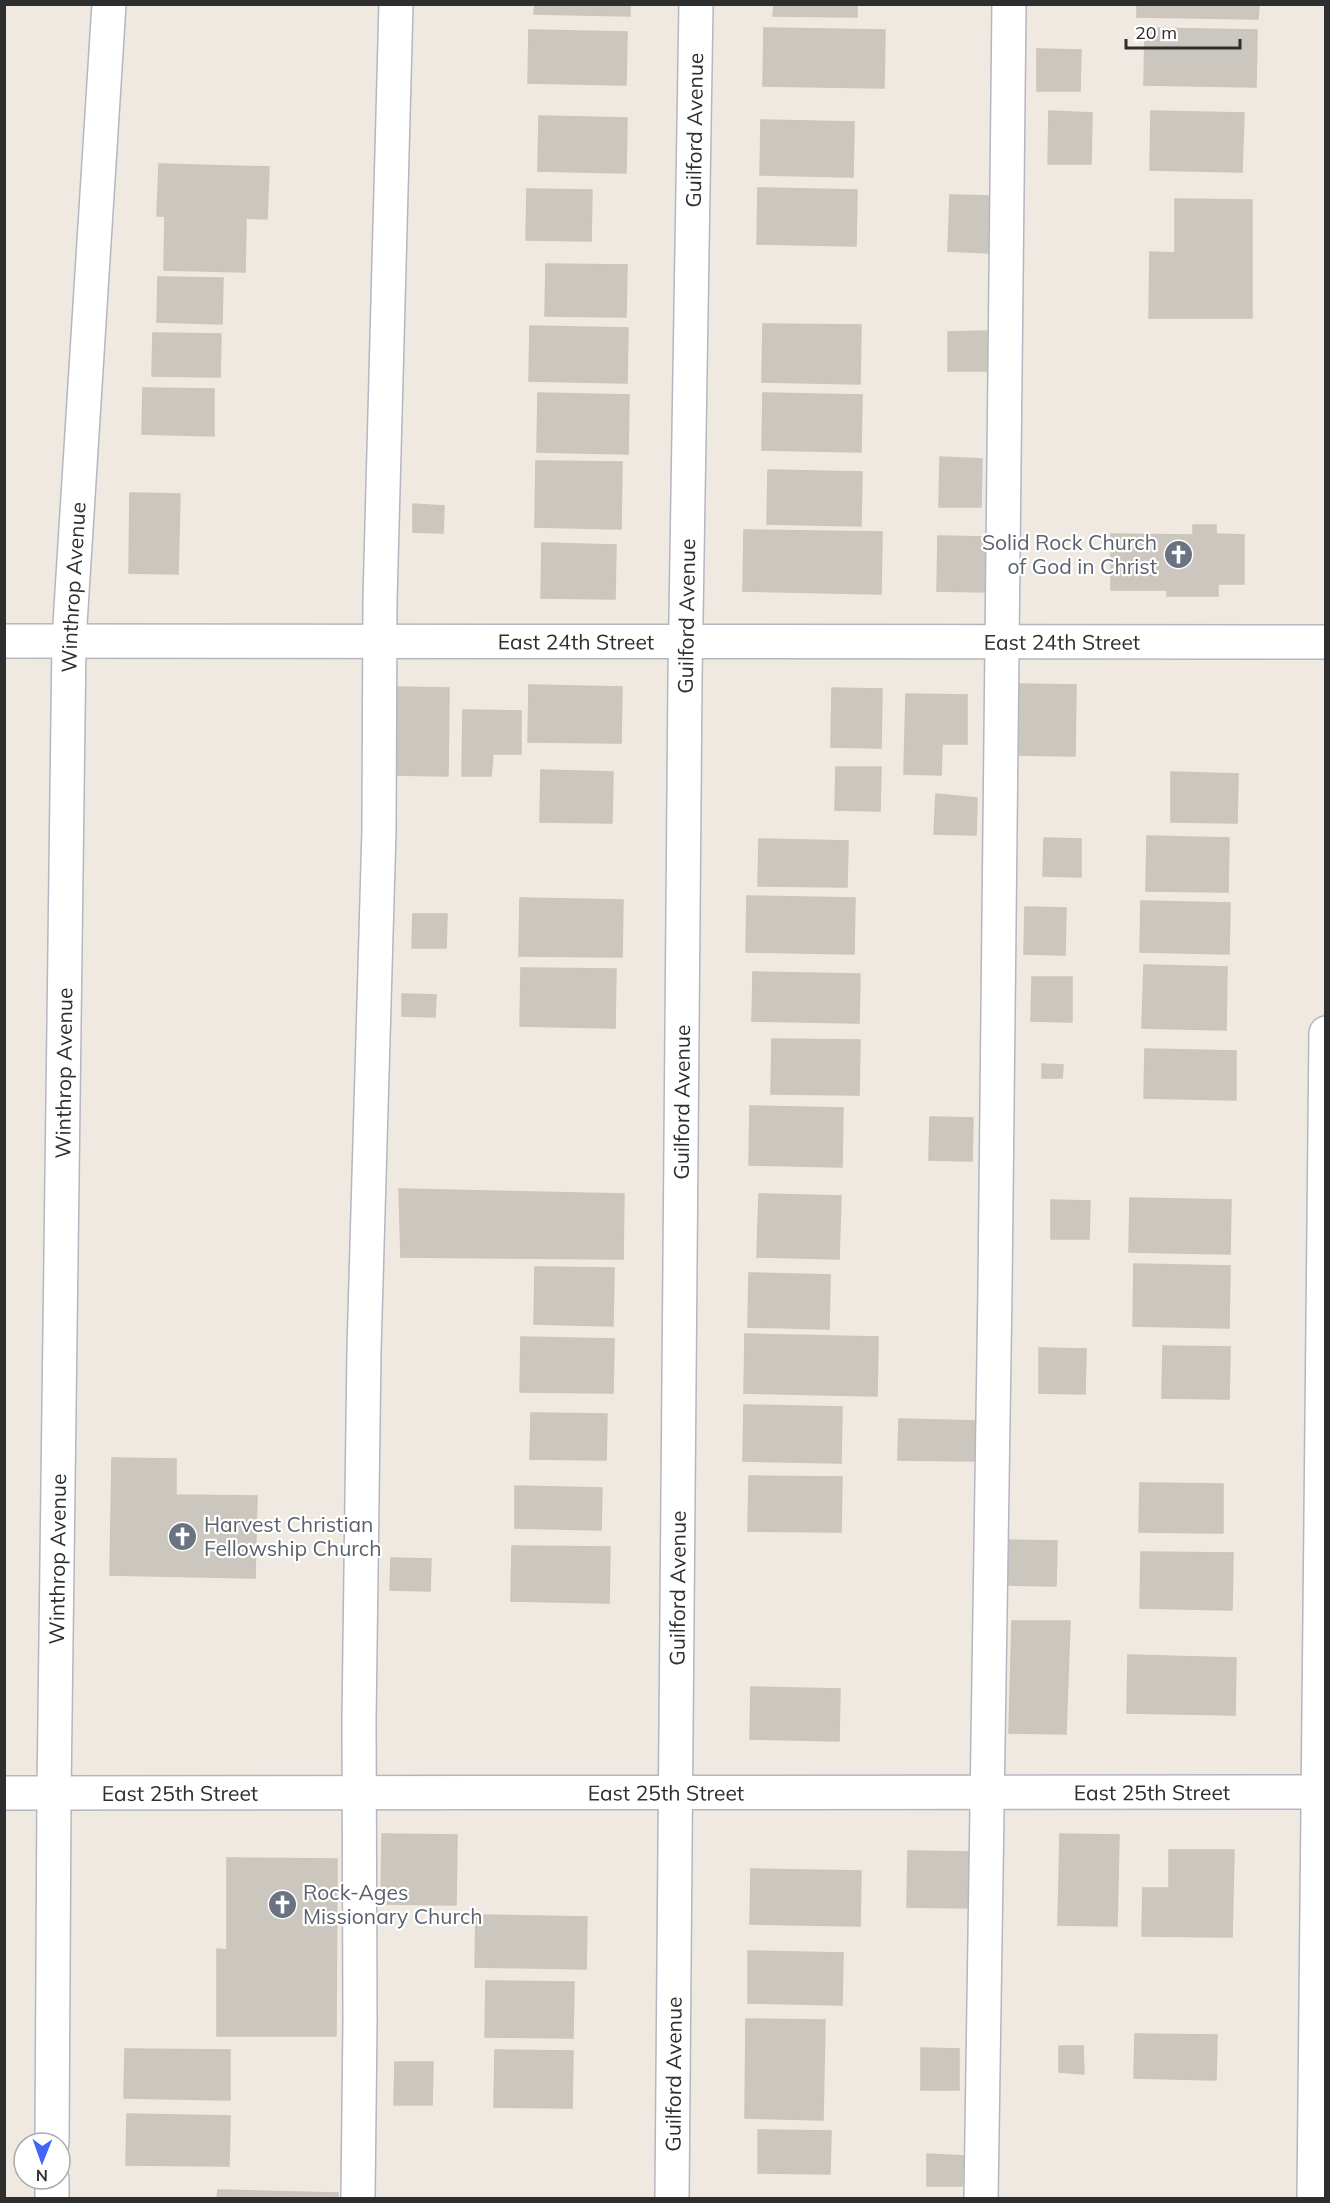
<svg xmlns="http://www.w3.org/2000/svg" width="1330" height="2203" viewBox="0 0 1330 2203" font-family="Mulish,sans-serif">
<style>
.building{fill:#cbc7bf;stroke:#cbc5ba;stroke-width:1.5}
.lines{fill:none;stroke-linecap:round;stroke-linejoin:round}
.minor-casing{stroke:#b4b7c1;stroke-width:36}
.minor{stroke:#fff;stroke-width:33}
.labels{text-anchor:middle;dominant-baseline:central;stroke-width:4.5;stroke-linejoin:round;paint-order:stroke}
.street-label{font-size:21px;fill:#2e2e2e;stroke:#fff}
.worship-label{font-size:21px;fill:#5b616d;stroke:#fff;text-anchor:start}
</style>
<rect width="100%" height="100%" fill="#efe9e1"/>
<g class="building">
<polygon points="535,4 630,4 630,16 534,14"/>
<polygon points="774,4 857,4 857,17 773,16"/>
<polygon points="1137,4 1259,4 1258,19 1137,17"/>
<polygon points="764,28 885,30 884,88 763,86"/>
<polygon points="1145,28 1257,30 1256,87 1144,85"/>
<polygon points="529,30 627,32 626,85 528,83"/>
<polygon points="1037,49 1081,50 1080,91 1037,91"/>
<polygon points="1049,111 1092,113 1091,164 1048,164"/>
<polygon points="1151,111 1244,113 1242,172 1150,170"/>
<polygon points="539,116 627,118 626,173 538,171"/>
<polygon points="761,120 854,122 853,177 760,175"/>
<polygon points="159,164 269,167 267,219 246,218 245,272 164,270 165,216 157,216"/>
<polygon points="758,188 857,190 856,246 757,244"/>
<polygon points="527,189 592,190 591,241 526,240"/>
<polygon points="950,195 990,196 989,253 948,251"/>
<polygon points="1175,199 1252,200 1252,318 1149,318 1150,252 1175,253"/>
<polygon points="546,264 627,265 626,317 545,316"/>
<polygon points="158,277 223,278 222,324 157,322"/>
<polygon points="763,324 861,325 860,384 762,382"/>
<polygon points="530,326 628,328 627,383 529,381"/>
<polygon points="989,331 990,371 948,371 948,332"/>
<polygon points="153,333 221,334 220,377 152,376"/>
<polygon points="143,388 214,389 214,436 142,434"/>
<polygon points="538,393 629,395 628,454 537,452"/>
<polygon points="763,393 862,395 861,452 762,450"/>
<polygon points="940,457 982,459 981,507 939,507"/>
<polygon points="536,461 622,462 621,529 535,527"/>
<polygon points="768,470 862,472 861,526 767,524"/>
<polygon points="130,493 180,494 178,574 129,573"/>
<polygon points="413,504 444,506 443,533 413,532"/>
<polygon points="1193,525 1216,525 1216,534 1244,535 1244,584 1218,584 1218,596 1167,596 1167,590 1111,590 1111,534 1193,535"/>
<polygon points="744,530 882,532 881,594 743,591"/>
<polygon points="938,536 987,537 986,592 937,591"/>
<polygon points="542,543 616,545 615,599 541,598"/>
<polygon points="1018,684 1076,685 1075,756 1017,755"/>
<polygon points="529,685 622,687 621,743 528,742"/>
<polygon points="394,687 449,688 448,776 393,775"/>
<polygon points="832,688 882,689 881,748 831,747"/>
<polygon points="906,694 967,695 967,744 942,744 941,775 904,774"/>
<polygon points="463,710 521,711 521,754 493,754 491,776 462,776"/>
<polygon points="836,767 881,767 880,811 835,810"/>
<polygon points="541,770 613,772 612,823 540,822"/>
<polygon points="1171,772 1238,774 1237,823 1171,822"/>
<polygon points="936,794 977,798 976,835 934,834"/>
<polygon points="1147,836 1229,838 1228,892 1146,891"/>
<polygon points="1044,838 1081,839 1081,877 1043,876"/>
<polygon points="759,839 848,841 847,887 758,886"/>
<polygon points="747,896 855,898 854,954 746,952"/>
<polygon points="520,898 623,900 622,957 519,956"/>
<polygon points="1141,901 1230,903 1229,954 1140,952"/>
<polygon points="1025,907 1066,908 1065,955 1024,954"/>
<polygon points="413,914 447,914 446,948 412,948"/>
<polygon points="1144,965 1227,967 1226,1030 1142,1028"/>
<polygon points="521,968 616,969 615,1028 520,1026"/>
<polygon points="753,972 860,974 859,1023 752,1021"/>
<polygon points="1032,977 1072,977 1072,1022 1031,1021"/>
<polygon points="402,994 436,995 435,1017 402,1016"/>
<polygon points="772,1039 860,1040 859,1095 771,1094"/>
<polygon points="1145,1049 1236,1051 1236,1100 1144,1098"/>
<polygon points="1042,1064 1063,1065 1062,1078 1042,1078"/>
<polygon points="750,1106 843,1108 842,1167 749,1165"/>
<polygon points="930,1117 973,1118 972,1161 929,1160"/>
<polygon points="399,1189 624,1194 623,1259 401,1257"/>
<polygon points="759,1194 841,1196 839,1259 757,1257"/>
<polygon points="1130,1198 1231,1200 1230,1254 1129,1252"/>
<polygon points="1051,1200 1090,1201 1089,1239 1051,1239"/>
<polygon points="1134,1264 1230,1266 1229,1328 1133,1326"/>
<polygon points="535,1267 614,1268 613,1326 534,1324"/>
<polygon points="749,1273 830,1275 829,1329 748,1327"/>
<polygon points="745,1334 878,1337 877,1396 744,1393"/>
<polygon points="521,1337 614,1339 613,1393 520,1392"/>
<polygon points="1163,1346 1230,1347 1229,1399 1162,1398"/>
<polygon points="1039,1348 1086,1349 1085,1394 1039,1393"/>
<polygon points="744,1405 842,1407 841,1463 743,1461"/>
<polygon points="531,1413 607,1414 606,1460 530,1459"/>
<polygon points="899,1419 979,1421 977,1461 898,1460"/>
<polygon points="112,1458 176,1459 176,1495 257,1496 255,1578 110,1575"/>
<polygon points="749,1476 842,1477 841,1532 748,1531"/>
<polygon points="1140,1483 1223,1484 1223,1533 1139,1532"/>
<polygon points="515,1486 602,1488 601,1530 515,1528"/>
<polygon points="1009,1540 1057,1541 1056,1586 1008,1585"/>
<polygon points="512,1546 610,1547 609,1603 511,1601"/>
<polygon points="1141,1552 1233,1553 1232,1610 1140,1608"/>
<polygon points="391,1558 431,1559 430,1591 390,1590"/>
<polygon points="1012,1621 1070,1621 1066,1734 1009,1733"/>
<polygon points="1128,1655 1236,1658 1235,1715 1127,1713"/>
<polygon points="751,1687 840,1689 839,1741 750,1739"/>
<polygon points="382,1834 457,1835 456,1905 381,1904"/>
<polygon points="1060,1834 1119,1835 1117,1926 1058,1925"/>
<polygon points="1169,1850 1234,1850 1232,1937 1142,1936 1143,1888 1169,1888"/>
<polygon points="908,1851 971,1852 970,1908 907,1907"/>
<polygon points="227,1858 337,1859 336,2036 217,2036 217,1949 227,1950"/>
<polygon points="751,1869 861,1871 860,1926 750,1924"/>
<polygon points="476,1915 587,1917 586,1969 475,1967"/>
<polygon points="748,1951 843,1953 842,2005 748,2003"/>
<polygon points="486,1981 574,1982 573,2038 485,2037"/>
<polygon points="746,2019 825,2020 823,2120 745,2118"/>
<polygon points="1135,2034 1217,2035 1216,2080 1134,2078"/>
<polygon points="1059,2046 1083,2046 1084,2074 1059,2072"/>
<polygon points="921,2048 959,2049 959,2090 921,2090"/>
<polygon points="125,2049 230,2050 230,2100 124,2098"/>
<polygon points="495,2050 573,2051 572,2108 494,2107"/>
<polygon points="395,2062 433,2062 432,2105 394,2105"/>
<polygon points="127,2114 230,2116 229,2166 126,2165"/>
<polygon points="758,2130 831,2131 830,2174 758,2173"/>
<polygon points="927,2154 964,2156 962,2186 927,2186"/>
<polygon points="218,2190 338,2193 338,2198 217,2198"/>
</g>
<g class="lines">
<defs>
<g id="minor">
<path id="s1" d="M4,641L1326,642"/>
<path id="s2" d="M4,1793L1326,1792"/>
<path id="s3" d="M52,2143L54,1793L69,640L109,4"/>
<polyline points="52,2198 52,2179"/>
<polyline points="358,2198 360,2020 359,1720 364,1350 379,830 380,600 396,4"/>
<path id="s4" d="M672,2198L685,679L696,4"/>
<polyline points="981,2198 995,1288 1009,4"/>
<polyline points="1314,2198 1326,1033"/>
</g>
</defs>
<use href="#minor" class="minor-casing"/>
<use href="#minor" class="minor"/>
</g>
<defs>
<symbol id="church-disc" viewBox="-11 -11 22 22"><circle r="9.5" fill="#6b7280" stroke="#fff"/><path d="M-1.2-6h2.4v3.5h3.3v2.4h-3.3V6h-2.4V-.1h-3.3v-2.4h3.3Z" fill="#fff"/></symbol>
</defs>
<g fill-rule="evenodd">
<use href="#church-disc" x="1162" y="538" width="33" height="33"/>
<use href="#church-disc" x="166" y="1520" width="33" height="33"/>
<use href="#church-disc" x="266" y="1888" width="33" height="33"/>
</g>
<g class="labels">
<g class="street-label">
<text stroke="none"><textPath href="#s4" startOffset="2068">Guilford Avenue</textPath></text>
<text stroke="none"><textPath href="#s3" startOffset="1556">Winthrop Avenue</textPath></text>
<text stroke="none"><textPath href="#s4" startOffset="1582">Guilford Avenue</textPath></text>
<text stroke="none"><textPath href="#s1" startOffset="572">East 24th Street</textPath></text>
<text stroke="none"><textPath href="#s1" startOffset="1058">East 24th Street</textPath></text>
<text stroke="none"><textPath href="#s3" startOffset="1070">Winthrop Avenue</textPath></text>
<text stroke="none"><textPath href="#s4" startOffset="1096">Guilford Avenue</textPath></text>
<text stroke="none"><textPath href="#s3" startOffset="584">Winthrop Avenue</textPath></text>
<text stroke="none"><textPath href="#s4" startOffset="610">Guilford Avenue</textPath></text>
<text stroke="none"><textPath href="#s2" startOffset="176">East 25th Street</textPath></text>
<text stroke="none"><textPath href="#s2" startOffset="662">East 25th Street</textPath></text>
<text stroke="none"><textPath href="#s2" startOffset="1148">East 25th Street</textPath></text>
<text stroke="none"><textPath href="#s4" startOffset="124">Guilford Avenue</textPath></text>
</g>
<g class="worship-label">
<text x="1157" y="542" text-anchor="end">Solid Rock Church<tspan x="1157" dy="24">of God in Christ</tspan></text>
<text x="204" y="1524">Harvest Christian<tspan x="204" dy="24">Fellowship Church</tspan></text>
<text x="303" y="1892">Rock-Ages<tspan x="303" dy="24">Missionary Church</tspan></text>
</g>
</g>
<rect width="1330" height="2203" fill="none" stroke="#2e2e2e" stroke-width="12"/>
<g transform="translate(42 2161) rotate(181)"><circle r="28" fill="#ffffff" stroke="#ababab" stroke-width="1.5"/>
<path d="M0-4.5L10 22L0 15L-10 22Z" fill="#4264fb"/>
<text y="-9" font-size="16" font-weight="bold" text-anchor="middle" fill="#2e2e2e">N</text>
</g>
<path d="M1126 39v9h114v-9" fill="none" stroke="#2e2e2e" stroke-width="3"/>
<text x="1135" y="39" font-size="18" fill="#2e2e2e" stroke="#ffffff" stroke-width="4.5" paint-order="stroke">20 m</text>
</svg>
